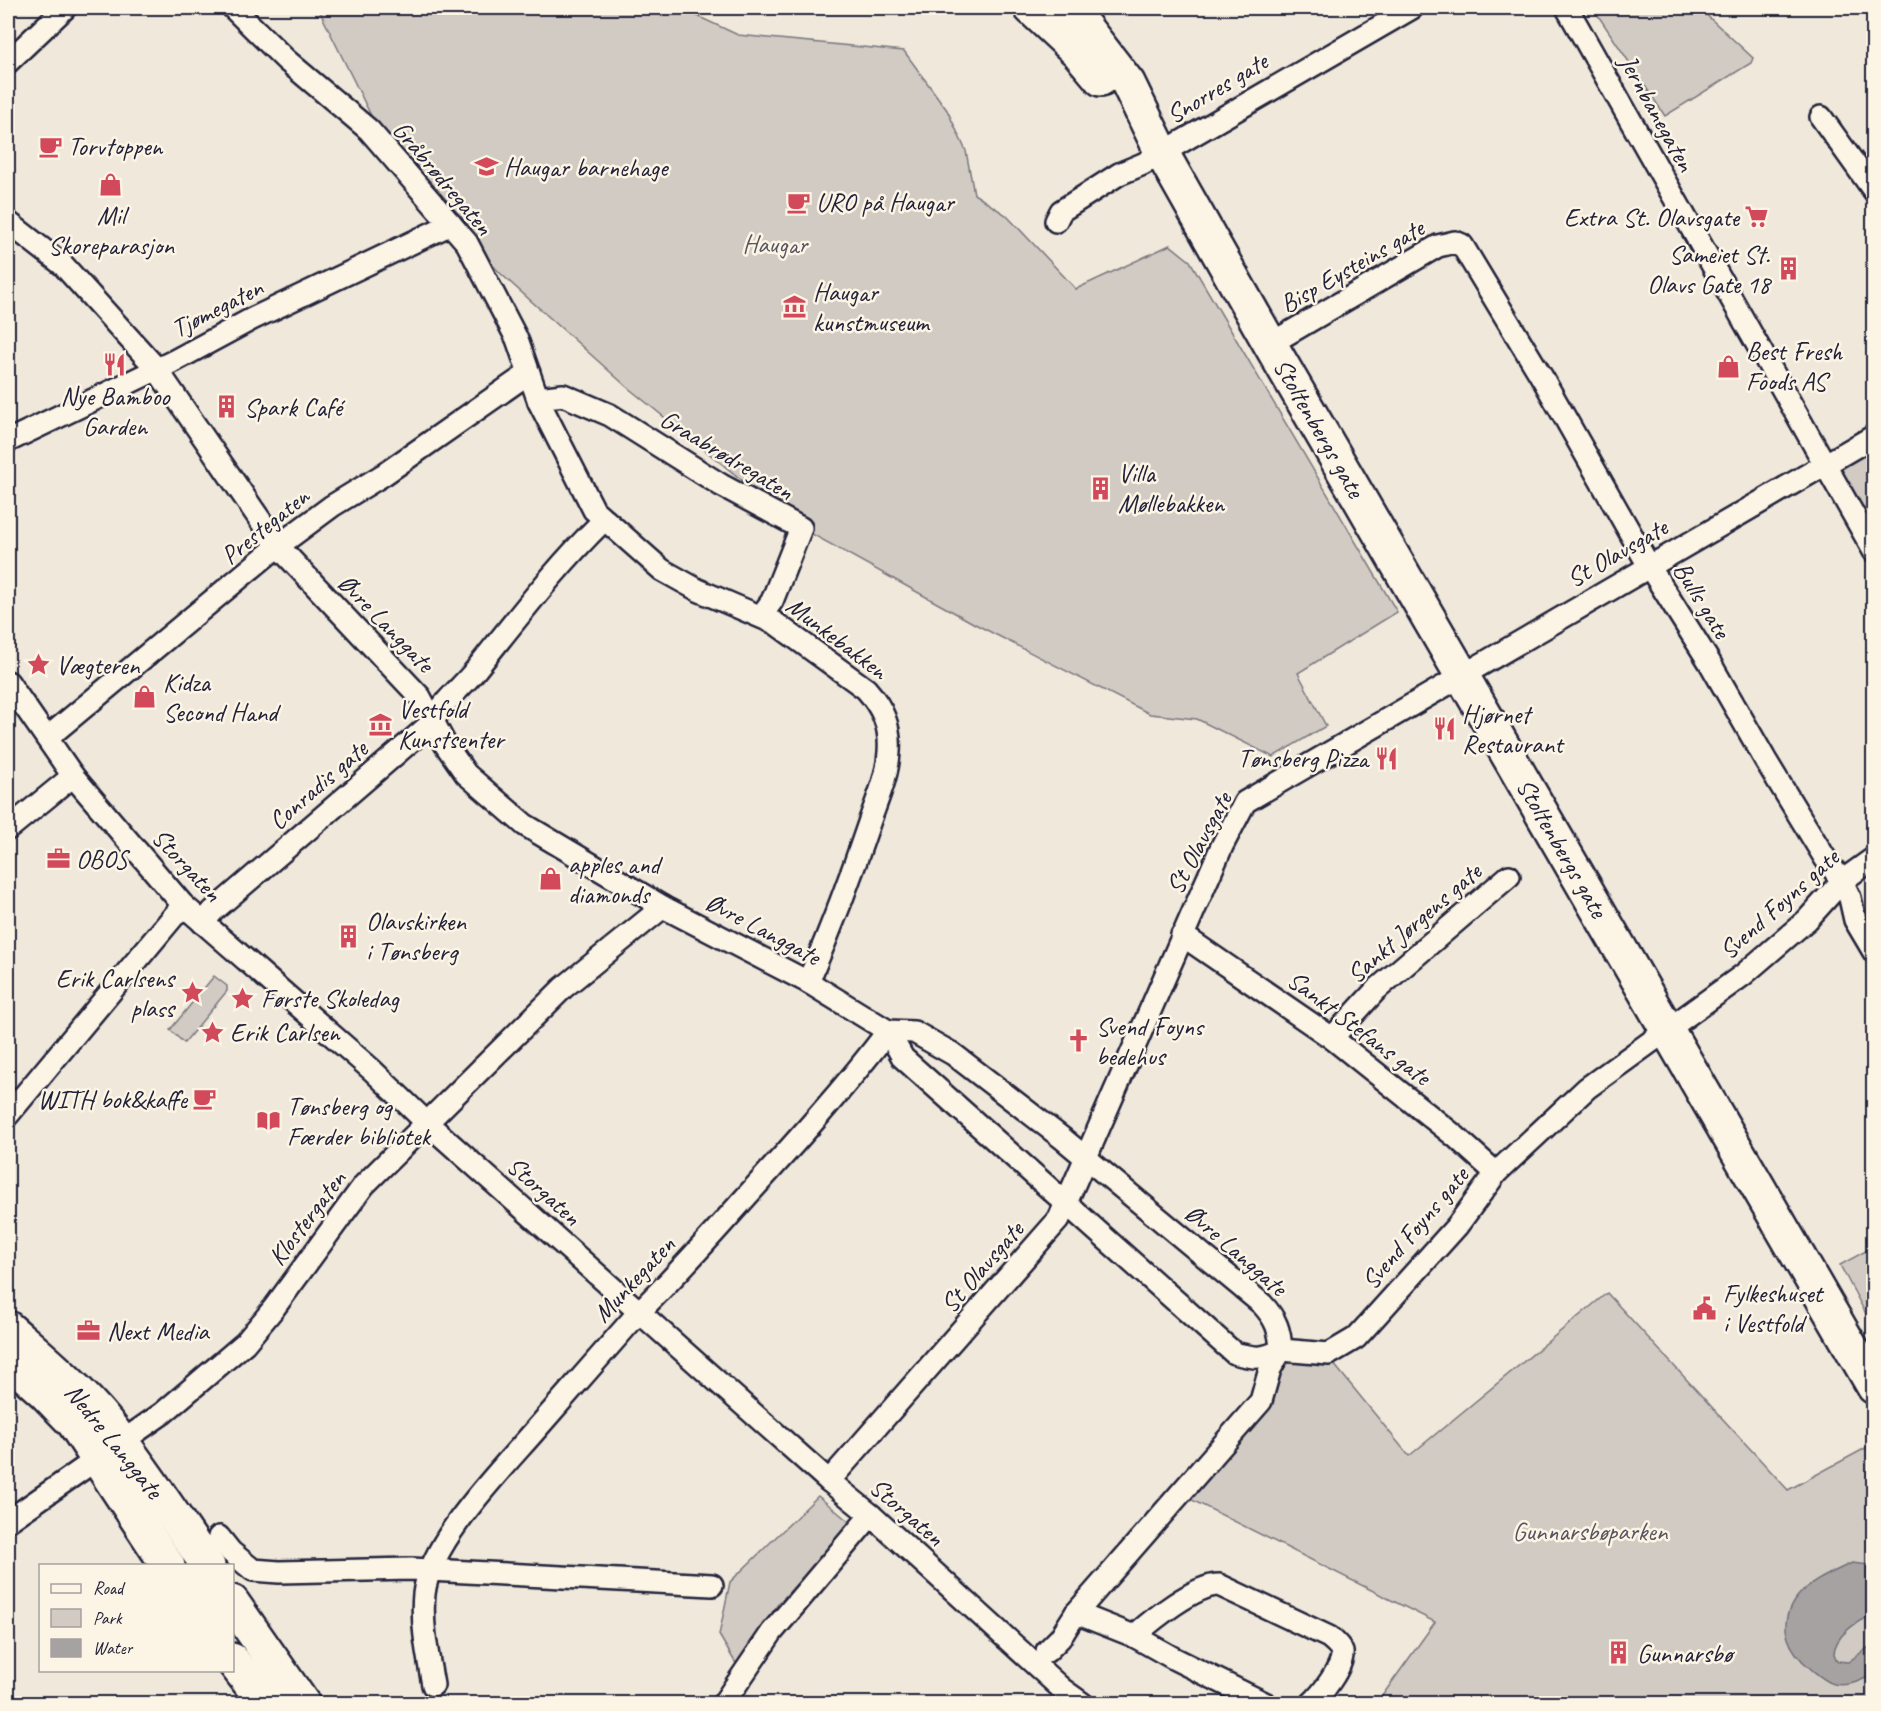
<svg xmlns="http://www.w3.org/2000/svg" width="1881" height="1711" viewBox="0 0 1881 1711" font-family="Caveat,sans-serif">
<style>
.green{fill:#d1cbc3;stroke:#7a767f;stroke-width:1.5}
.water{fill:#a6a2a2;stroke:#716f79;stroke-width:1.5}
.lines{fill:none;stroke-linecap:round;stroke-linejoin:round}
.street-casing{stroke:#22223b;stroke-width:26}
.primary-casing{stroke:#22223b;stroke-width:38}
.street{stroke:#fcf5e5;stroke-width:21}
.primary{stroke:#fcf5e5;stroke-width:33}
.labels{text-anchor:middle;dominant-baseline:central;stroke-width:5;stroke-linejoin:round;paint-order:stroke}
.street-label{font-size:26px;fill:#22223b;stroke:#fcf5e5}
.poi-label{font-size:26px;fill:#22223b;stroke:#fcf5e5;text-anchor:start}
.park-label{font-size:26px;fill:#575564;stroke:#fcf5e5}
</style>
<rect width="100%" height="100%" fill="#efe8db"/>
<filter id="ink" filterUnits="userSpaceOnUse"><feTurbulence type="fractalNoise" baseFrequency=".0167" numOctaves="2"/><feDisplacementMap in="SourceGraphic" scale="12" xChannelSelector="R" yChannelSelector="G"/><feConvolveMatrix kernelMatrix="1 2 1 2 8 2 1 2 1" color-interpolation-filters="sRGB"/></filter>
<g filter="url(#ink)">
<g class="green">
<polygon points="318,8 680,8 738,35 904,51 947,110 966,151 974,194 1006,215 1076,289 1170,245 1190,261 1397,612 1298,673 1326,726 1273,757 1197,719 1150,714 975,624 801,528 627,387 500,273 388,150"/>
<polygon points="1593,8 1699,8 1753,58 1751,63 1665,116"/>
<polygon points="1873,438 1873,548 1828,465"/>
<polygon points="214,976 227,986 227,991 184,1043 170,1030"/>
<polygon points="1873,1247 1873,1327 1840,1265"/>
<polygon points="1607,1293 1788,1490 1873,1444 1873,1703 1377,1703 1435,1622 1188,1498 1284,1353 1329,1358 1409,1456"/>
<polygon points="818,1496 853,1525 778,1604 738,1667 719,1635 730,1582"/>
</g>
<path class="water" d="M1852,1563L1869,1565L1873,1568V1615C1858,1620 1834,1636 1834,1654L1837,1661L1848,1662L1873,1644V1674C1861,1681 1848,1687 1834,1684C1826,1682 1817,1674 1811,1669C1789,1651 1777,1627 1794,1601C1806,1583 1833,1572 1852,1563Z"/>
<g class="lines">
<defs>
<g id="street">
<path d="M233,8L286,60L369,130L467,243L517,339L539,402L594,510L662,570L698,590L775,623L866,689C882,707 891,726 889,752C888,776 877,800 869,823C851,877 831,929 808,982"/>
<polyline points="1567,8 1874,551"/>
<polyline points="8,62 65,8"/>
<polyline points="1821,117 1874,191"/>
<polyline points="1056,221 1061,211 1119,174 1143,164 1412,8"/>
<path d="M8,222L63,265L156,368L278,546L420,697L445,744L466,774L525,825L663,907L808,982L888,1031L914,1032L953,1054L1062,1138L1262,1304C1276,1319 1280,1330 1281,1350"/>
<polyline points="1270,344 1438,246 1455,242 1462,245 1543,379 1649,566 1710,663 1766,761 1825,858 1842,881 1850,898 1855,920 1874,952"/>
<polyline points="539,402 546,397 563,395 610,415 721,485 801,528 772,601 761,616"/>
<polyline points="8,441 174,361 252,319 451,224"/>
<polyline points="8,682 73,776 183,905 372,1070 426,1122 829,1481 871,1515 1062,1689 1083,1704"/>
<polyline points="47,738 278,546 332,506 383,475 529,373"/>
<polyline points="8,829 73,776"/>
<path d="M203,923L213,911L433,722C442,702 460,689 474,672C516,620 556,567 603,521"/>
<polyline points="1182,935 1332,1038 1456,1137 1496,1173"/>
<path d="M888,1031L903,1058L1234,1353C1253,1358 1263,1360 1281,1350"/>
<polyline points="1332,1038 1376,990 1509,876"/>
<polyline points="8,1115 183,905"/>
<polyline points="1281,1350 1329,1354 1356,1338 1457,1226 1496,1173 1587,1088 1743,975 1807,920 1842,881 1874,858"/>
<polyline points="829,1481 1059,1219 1222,846 1245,802 1874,436"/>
<polyline points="8,1521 163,1413 245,1343 274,1308 364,1185 563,988 663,907"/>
<polyline points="219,1537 231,1552 253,1570 279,1572 411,1569 712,1585"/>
<polyline points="1076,1613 1134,1636 1175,1659 1266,1704"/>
<path d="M1134,1636C1152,1620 1195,1585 1219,1585L1329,1637C1334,1641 1340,1646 1342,1652C1344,1666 1321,1695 1311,1704"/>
<polyline points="1047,1651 1060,1638 1076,1613 1261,1401 1270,1369 1281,1350"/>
<path d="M433,1685C428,1656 421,1625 424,1594C430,1540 504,1467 539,1426C572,1388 606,1350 639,1312C676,1276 710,1237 745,1198C794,1144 844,1089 888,1031"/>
<polyline points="723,1704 772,1632 871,1515"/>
</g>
<g id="primary">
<polyline points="1031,8 1079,53 1101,79"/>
<polyline points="1070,8 1128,83 1162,153 1270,344 1874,1387"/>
<path d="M8,1328C42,1358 78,1388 107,1423C143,1468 175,1518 208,1566"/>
<polyline points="8,1360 45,1393 74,1423 168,1566"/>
<polyline points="232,1602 303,1704"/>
<polyline points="232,1660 266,1704"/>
</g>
</defs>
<use href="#street" class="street-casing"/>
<use href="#primary" class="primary-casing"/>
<use href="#street" class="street"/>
<use href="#primary" class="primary"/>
</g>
</g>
<defs>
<symbol id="cafe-bare" viewBox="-9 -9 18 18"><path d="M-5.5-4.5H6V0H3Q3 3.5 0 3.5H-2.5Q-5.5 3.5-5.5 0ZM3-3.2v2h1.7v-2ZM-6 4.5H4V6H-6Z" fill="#d1495b" stroke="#fcf5e5" stroke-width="2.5" paint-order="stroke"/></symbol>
<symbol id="school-bare" viewBox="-9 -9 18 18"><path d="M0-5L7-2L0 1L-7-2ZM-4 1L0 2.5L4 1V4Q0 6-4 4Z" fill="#d1495b" stroke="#fcf5e5" stroke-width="2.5" paint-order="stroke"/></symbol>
<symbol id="shop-bare" viewBox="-9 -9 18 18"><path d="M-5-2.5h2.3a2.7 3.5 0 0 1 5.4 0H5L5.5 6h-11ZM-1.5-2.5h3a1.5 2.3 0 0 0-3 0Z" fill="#d1495b" stroke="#fcf5e5" stroke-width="2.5" paint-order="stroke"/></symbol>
<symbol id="supermarket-bare" viewBox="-9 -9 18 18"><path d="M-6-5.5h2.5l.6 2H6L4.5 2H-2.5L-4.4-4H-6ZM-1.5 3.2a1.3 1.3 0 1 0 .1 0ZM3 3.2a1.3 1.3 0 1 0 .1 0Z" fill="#d1495b" stroke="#fcf5e5" stroke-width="2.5" paint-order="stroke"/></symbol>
<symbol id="building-bare" viewBox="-9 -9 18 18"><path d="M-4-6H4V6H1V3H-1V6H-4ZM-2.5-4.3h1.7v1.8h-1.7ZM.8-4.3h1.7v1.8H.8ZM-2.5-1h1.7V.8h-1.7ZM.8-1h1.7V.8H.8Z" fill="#d1495b" stroke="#fcf5e5" stroke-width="2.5" paint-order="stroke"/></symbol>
<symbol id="museum-bare" viewBox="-9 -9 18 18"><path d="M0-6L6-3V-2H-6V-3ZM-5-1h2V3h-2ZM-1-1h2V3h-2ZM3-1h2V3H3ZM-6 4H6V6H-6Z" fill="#d1495b" stroke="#fcf5e5" stroke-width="2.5" paint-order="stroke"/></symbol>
<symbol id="restaurant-bare" viewBox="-9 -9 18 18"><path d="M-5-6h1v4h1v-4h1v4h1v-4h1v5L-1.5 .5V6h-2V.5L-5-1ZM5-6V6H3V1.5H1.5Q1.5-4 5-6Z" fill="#d1495b" stroke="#fcf5e5" stroke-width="2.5" paint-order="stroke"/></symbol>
<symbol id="sight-bare" viewBox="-9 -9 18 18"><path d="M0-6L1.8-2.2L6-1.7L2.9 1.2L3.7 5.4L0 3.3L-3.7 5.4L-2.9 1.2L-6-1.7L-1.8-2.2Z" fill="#d1495b" stroke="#fcf5e5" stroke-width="2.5" paint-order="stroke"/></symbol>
<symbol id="office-bare" viewBox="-9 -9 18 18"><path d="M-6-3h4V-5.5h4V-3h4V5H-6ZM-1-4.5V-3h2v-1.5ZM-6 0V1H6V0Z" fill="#d1495b" stroke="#fcf5e5" stroke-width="2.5" paint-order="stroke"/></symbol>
<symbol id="church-bare" viewBox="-9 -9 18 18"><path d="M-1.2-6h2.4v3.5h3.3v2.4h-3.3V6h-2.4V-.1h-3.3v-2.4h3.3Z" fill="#d1495b" stroke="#fcf5e5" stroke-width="2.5" paint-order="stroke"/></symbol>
<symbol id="library-bare" viewBox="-9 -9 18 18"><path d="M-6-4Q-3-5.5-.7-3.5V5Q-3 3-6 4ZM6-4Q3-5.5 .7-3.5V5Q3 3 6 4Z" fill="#d1495b" stroke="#fcf5e5" stroke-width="2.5" paint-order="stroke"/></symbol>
<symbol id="civic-bare" viewBox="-9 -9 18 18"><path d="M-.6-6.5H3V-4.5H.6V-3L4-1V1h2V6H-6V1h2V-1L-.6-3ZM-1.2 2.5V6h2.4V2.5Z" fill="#d1495b" stroke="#fcf5e5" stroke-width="2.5" paint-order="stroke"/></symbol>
</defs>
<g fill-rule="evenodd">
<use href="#cafe-bare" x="34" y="130" width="33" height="33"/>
<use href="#school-bare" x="470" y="150" width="33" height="33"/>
<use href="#shop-bare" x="94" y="168" width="33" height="33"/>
<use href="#cafe-bare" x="782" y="186" width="33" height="33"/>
<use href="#supermarket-bare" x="1740" y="200" width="33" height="33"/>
<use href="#building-bare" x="1772" y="252" width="33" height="33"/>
<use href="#museum-bare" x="778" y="290" width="33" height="33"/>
<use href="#restaurant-bare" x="98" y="348" width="33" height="33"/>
<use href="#shop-bare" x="1712" y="350" width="33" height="33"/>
<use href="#building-bare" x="210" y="390" width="33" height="33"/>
<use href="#building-bare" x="1084" y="472" width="33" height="33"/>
<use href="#sight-bare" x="22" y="648" width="33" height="33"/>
<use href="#shop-bare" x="128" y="680" width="33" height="33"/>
<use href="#museum-bare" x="364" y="708" width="33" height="33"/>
<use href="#restaurant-bare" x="1428" y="712" width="33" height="33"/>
<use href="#restaurant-bare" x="1370" y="742" width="33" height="33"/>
<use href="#office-bare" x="42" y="842" width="33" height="33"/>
<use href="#shop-bare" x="534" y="862" width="33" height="33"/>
<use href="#building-bare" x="332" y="920" width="33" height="33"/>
<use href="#sight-bare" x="176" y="976" width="33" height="33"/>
<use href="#sight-bare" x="226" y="982" width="33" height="33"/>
<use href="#sight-bare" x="196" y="1016" width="33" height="33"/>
<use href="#church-bare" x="1062" y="1024" width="33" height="33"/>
<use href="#cafe-bare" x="188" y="1082" width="33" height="33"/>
<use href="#library-bare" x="252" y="1104" width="33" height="33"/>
<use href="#civic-bare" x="1688" y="1292" width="33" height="33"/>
<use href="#office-bare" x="72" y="1314" width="33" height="33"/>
<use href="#building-bare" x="1602" y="1636" width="33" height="33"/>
</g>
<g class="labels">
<g class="street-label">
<text transform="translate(1217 88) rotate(-31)">Snorres gate</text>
<text transform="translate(1657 113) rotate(61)">Jernbanegaten</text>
<text transform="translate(443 178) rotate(50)">Gråbrødregaten</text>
<text transform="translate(1352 266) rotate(-30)">Bisp Eysteins gate</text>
<text transform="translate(217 308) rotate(-27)">Tjømegaten</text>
<text transform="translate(1319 428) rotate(60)">Stoltenbergs gate</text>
<text transform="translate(727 455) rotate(31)">Graabrødregaten</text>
<text transform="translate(265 526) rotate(-39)">Prestegaten</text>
<text transform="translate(1617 553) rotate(-30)">St Olavsgate</text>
<text transform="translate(1702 600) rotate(58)">Bulls gate</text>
<text transform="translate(386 623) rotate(46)">Øvre Langgate</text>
<text transform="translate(837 638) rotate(37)">Munkebakken</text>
<text transform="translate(318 785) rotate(-41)">Conradis gate</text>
<text transform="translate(1199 843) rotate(-62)">St Olavsgate</text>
<text transform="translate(1562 848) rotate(60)">Stoltenbergs gate</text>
<text transform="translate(187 865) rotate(47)">Storgaten</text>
<text transform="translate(1779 904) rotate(-42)">Svend Foyns gate</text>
<text transform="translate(1414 923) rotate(-41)">Sankt Jørgens gate</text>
<text transform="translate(763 929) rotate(28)">Øvre Langgate</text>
<text transform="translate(1359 1028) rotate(37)">Sankt Stefans gate</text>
<text transform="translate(544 1191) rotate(42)">Storgaten</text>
<text transform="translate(307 1218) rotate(-53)">Klostergaten</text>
<text transform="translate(1415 1228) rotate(-50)">Svend Foyns gate</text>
<text transform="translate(1236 1250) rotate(41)">Øvre Langgate</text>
<text transform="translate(982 1267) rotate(-49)">St Olavsgate</text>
<text transform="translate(634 1279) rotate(-47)">Munkegaten</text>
<text transform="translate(114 1441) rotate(51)">Nedre Langgate</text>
<text transform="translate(907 1512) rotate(41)">Storgaten</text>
</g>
<g class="poi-label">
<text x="68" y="146">Torvtoppen</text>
<text x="504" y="167">Haugar barnehage</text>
<text x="816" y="202">URO på Haugar</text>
<text x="111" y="215" text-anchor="middle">Mil<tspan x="111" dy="30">Skoreparasjon</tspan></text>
<text x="1739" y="217" text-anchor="end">Extra St. Olavsgate</text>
<text x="1770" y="254" text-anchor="end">Sameiet St.<tspan x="1770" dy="30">Olavs Gate 18</tspan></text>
<text x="813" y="292">Haugar<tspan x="813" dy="30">kunstmuseum</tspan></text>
<text x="1746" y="351">Best Fresh<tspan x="1746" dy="30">Foods AS</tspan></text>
<text x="115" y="396" text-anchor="middle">Nye Bamboo<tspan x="115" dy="30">Garden</tspan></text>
<text x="244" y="407">Spark Café</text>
<text x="1118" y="473">Villa<tspan x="1118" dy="30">Møllebakken</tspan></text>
<text x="56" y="665">Vægteren</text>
<text x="163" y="682">Kidza<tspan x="163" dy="30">Second Hand</tspan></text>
<text x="398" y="709">Vestfold<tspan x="398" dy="30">Kunstsenter</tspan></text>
<text x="1462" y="714">Hjørnet<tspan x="1462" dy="30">Restaurant</tspan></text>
<text x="1368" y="758" text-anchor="end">Tønsberg Pizza</text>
<text x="76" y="859">OBOS</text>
<text x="568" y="864">apples and<tspan x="568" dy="30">diamonds</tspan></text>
<text x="366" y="921">Olavskirken<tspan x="366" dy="30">i Tønsberg</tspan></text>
<text x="174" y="978" text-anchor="end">Erik Carlsens<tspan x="174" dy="30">plass</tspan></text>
<text x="261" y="998">Første Skoledag</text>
<text x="1096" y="1026">Svend Foyns<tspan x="1096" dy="30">bedehus</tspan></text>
<text x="230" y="1032">Erik Carlsen</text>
<text x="187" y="1099" text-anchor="end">WITH bok&amp;kaffe</text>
<text x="287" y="1106">Tønsberg og<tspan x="287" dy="30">Færder bibliotek</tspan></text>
<text x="1723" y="1293">Fylkeshuset<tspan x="1723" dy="30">i Vestfold</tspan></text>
<text x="107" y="1331">Next Media</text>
<text x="1637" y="1653">Gunnarsbø</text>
</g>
<g class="park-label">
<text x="775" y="244">Haugar</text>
<text x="1590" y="1531">Gunnarsbøparken</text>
</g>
</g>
<rect width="1881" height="1711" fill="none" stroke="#fcf5e5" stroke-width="30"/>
<rect x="15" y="15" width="1851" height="1681" fill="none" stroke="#22223b" stroke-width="2" filter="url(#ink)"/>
<rect x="39" y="1564" width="195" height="108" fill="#fcf5e5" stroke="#a5a1a1" stroke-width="1.5"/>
<rect x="51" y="1584" width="30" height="9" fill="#fcf5e5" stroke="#a5a1a1" stroke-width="1.5"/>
<text x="93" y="1594" font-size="18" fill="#22223b">Road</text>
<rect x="51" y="1609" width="30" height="18" fill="#d1cbc3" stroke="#a5a1a1" stroke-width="1.5"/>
<text x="93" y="1624" font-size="18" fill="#22223b">Park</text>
<rect x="51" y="1639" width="30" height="18" fill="#a6a2a2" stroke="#a5a1a1" stroke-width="1.5"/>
<text x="93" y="1654" font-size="18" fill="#22223b">Water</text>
</svg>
